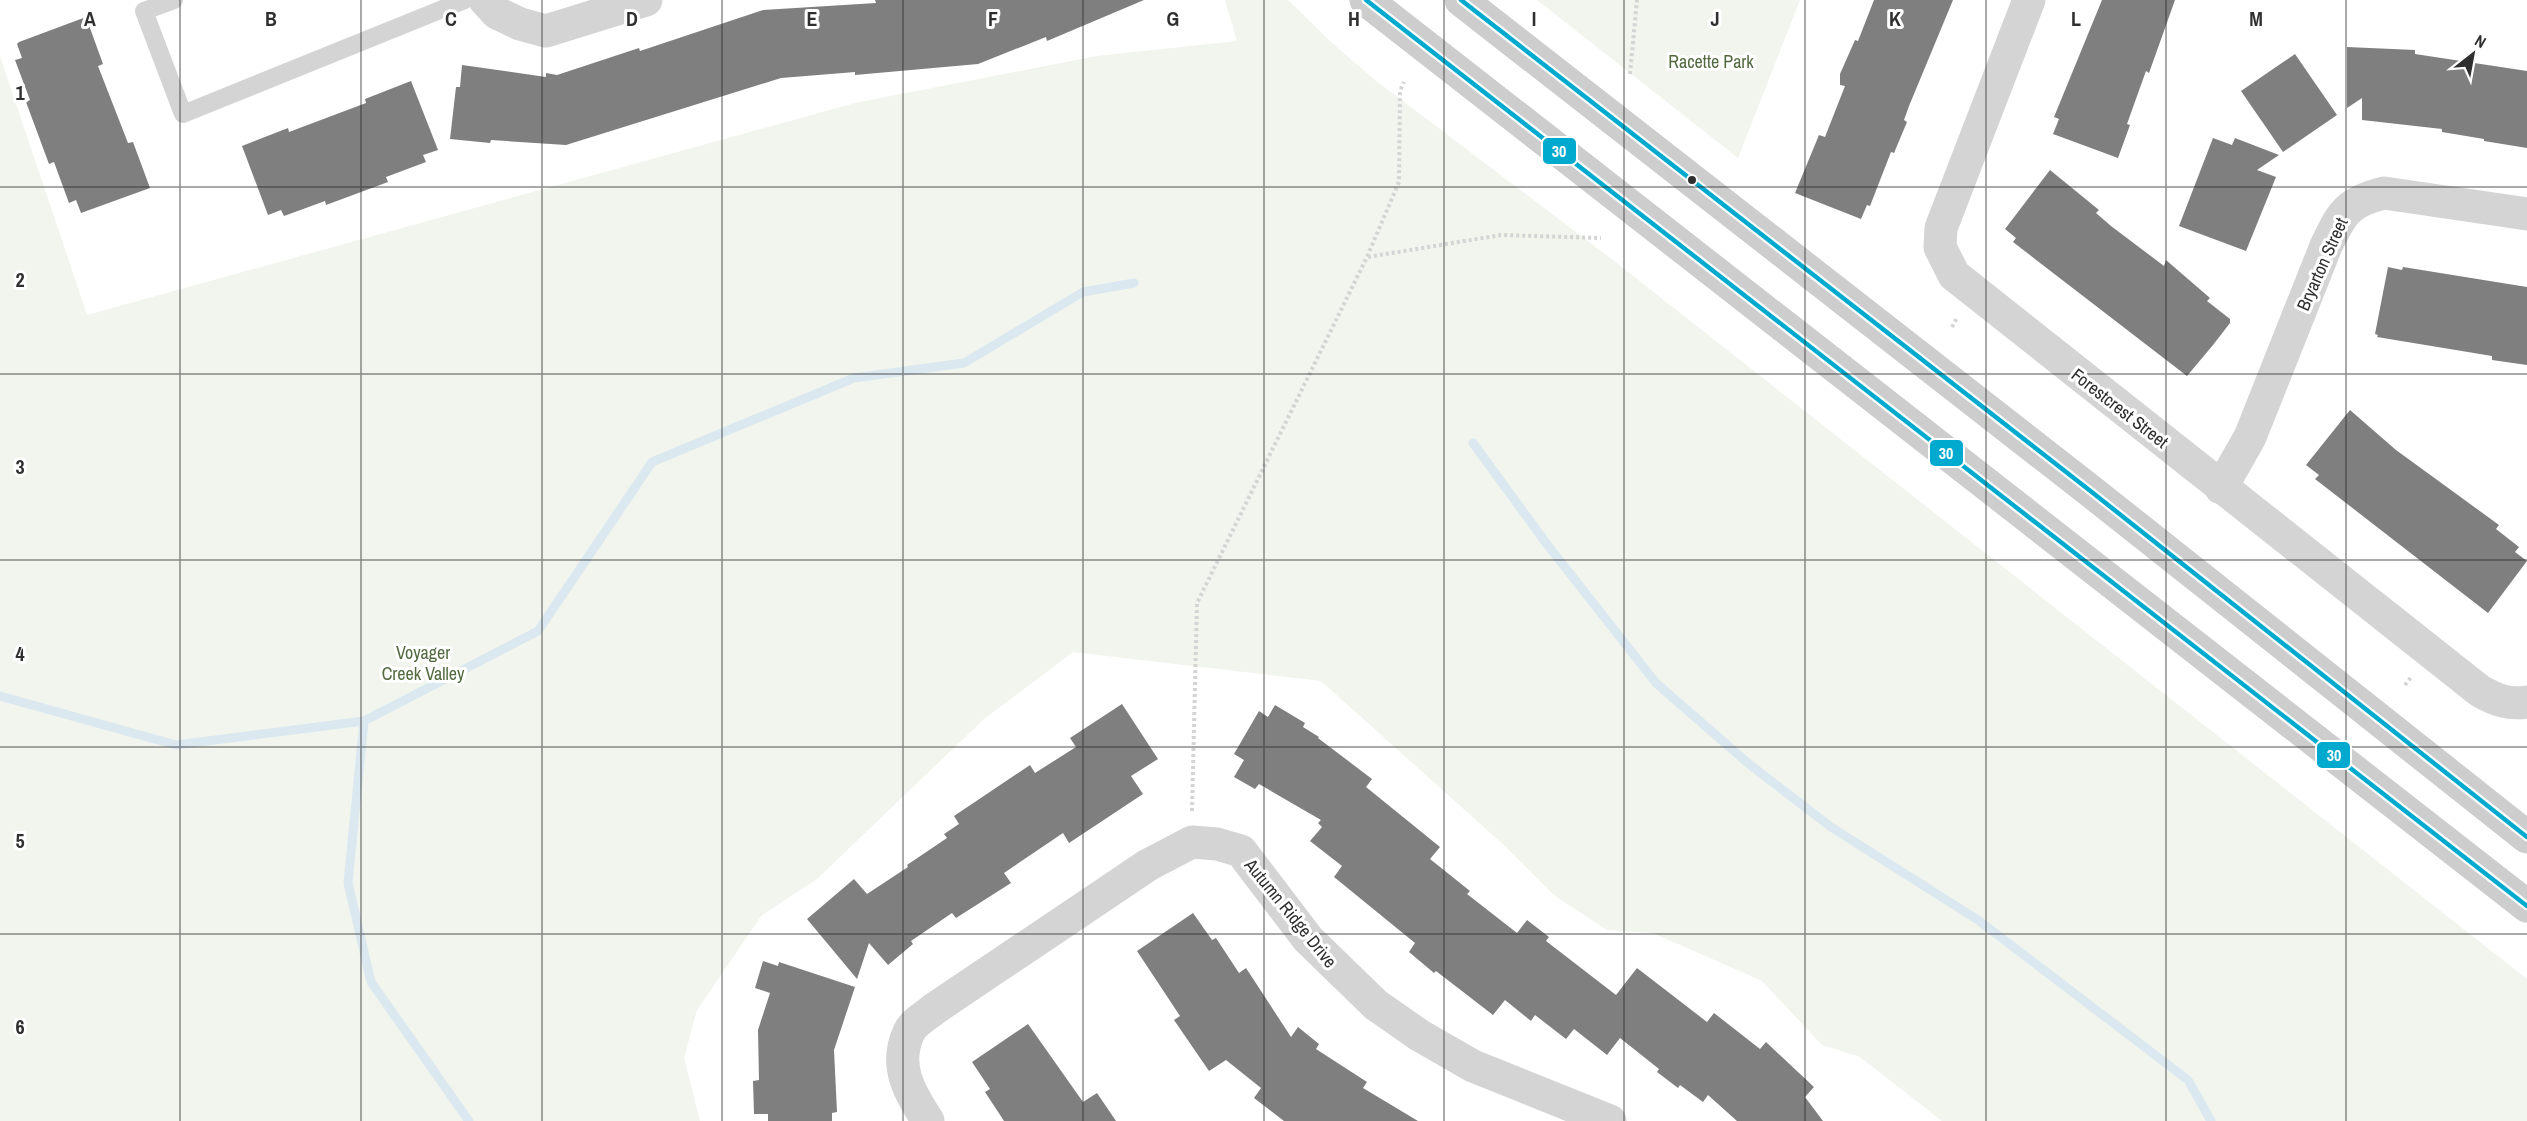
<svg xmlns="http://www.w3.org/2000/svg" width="2527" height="1121" viewBox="0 0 2527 1121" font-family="'Archivo Narrow',sans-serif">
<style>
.green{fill:#f1f5ed}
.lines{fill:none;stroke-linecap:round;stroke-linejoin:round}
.stream{stroke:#dbe8f0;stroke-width:9}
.building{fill:#7f7f7f}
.path{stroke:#d4d4d4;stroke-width:4;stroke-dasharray:3 3;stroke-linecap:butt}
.lane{stroke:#d4d4d4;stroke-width:18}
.street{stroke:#d4d4d4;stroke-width:33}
.secondary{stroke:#cdcdcd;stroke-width:33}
.bus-1-casing{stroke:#fff;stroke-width:9}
.bus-1{stroke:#00a9ce;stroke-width:4.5}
.grid{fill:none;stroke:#2f2f2f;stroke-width:1.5;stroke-opacity:0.55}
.bus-dot{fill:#2f2f2f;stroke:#fff;stroke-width:2}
.labels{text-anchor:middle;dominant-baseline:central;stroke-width:6;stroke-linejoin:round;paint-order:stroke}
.park-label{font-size:18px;fill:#52693f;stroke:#fff}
.street-label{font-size:18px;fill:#2f2f2f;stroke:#fff}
.grid-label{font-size:20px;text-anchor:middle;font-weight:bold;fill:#2f2f2f;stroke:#fff;stroke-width:6;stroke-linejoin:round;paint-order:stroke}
.line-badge{stroke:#fff;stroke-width:2}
.badge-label{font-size:16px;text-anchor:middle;font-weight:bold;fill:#fff}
</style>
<rect width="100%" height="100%" fill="#fff"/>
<g class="green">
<polygon points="1225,0 1288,0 1332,43 1375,80 1609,257 2527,979 2527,1121 1942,1121 1860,1057 1822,1045 1762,981 1653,933 1607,930 1555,896 1506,847 1321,681 1073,652 984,719 817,879 762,915 697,1010 684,1058 700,1121 0,1121 0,56 87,315 855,103 1097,56 1237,41"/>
<polygon points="1537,0 1800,0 1738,158"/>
</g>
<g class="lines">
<g class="stream">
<polyline points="1473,443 1546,543 1656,683 1749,764 1831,827 1978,920 2188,1080 2211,1121"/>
<polyline points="0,696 176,745 364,721 538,631 652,462 854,378 964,363 1083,292 1134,283"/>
<polyline points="364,721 348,883 371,982 469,1121"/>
</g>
</g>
<g class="building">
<polygon points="875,0 1144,0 1047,41 1046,37 978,64 855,75 855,72 781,78 566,145 491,140 490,143 450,139 456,87 460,87 462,65 546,77 546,73 557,75 639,48 640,51 763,10 876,3"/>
<polygon points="1874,0 1953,0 1909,106 1904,120 1907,122 1894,153 1891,152 1870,206 1867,205 1861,219 1795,193 1819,135 1825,137 1845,86 1840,85 1840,74 1855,40 1858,41"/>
<polygon points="2102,0 2175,0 2149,73 2146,71 2127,124 2130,125 2118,158 2053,134 2059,119 2054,117"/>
<polygon points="86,17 103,64 98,66 128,143 133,142 150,188 81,213 76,200 69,203 54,162 49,164 26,102 30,100 15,60 22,58 17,44 19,42"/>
<polygon points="2347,47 2415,50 2415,54 2527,71 2527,148 2484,141 2484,139 2442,132 2442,129 2362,120 2362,98 2347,108"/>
<polygon points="2295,54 2337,115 2283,152 2241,91"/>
<polygon points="411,81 438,150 423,155 426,162 386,177 388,182 326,205 325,201 284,216 281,210 268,215 242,146 288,128 289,132 366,103 365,99"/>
<polygon points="2213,138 2232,145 2235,138 2279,155 2257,170 2276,177 2246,251 2179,226"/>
<polygon points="2050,170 2099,210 2096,213 2111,226 2164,266 2166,260 2210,298 2207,301 2230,319 2230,323 2213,345 2187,376 2013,242 2016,238 2005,229"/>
<polygon points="2388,267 2402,270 2403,267 2527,287 2527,365 2492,360 2492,356 2377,337 2378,335 2375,334"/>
<polygon points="2350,410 2396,450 2499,525 2496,529 2519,547 2515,552 2527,561 2488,613 2315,479 2319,475 2306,465"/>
<polygon points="1122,704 1158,759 1131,776 1143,794 1069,843 1063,833 1004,873 1011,883 956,918 952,913 911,941 913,944 888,965 869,943 857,979 807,919 854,879 867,894 908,867 907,865 947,838 944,834 959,824 954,816 1030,765 1035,773 1076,747 1070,738"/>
<polygon points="1275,705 1305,723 1303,727 1319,737 1318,738 1372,779 1366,787 1440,847 1430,859 1470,891 1467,894 1517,933 1527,920 1549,937 1546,941 1616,995 1637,968 1707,1022 1714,1013 1760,1049 1766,1042 1814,1087 1805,1097 1823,1121 1737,1121 1708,1095 1703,1102 1680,1085 1678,1088 1657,1072 1659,1069 1620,1038 1607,1055 1574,1029 1566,1039 1535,1015 1531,1021 1505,1000 1493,1015 1436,971 1434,973 1409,952 1415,943 1334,877 1342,866 1310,841 1322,827 1318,823 1321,820 1259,784 1255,789 1234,777 1244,760 1234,754 1259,711 1268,717"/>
<polygon points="1193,913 1212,940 1216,938 1239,973 1246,968 1291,1037 1298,1027 1319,1044 1316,1049 1367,1082 1363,1088 1418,1121 1284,1121 1254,1098 1261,1088 1226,1060 1209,1071 1174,1020 1180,1016 1137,951"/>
<polygon points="763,961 778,966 779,962 855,987 834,1050 837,1112 832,1113 832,1121 768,1121 768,1114 754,1114 753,1081 759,1080 758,1030 770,993 755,988"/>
<polygon points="1028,1024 1083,1102 1097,1093 1116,1121 1004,1121 985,1092 990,1089 972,1062"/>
</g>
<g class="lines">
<g class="path">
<polyline points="1630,74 1637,0"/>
<polyline points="1368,257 1501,235 1601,238"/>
<polyline points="1952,327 1957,318"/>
<polyline points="2405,685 2412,676"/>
<polyline points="1192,811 1197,603 1367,257 1399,182 1400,91 1404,82"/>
</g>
<polyline class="lane" points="174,0 144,11 183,114 465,0"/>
<g class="street">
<polyline points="485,0 497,13 520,24 546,31 646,0"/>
<path d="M2029,0L1941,228L1940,247L1954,275L2480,691C2496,700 2509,705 2527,702"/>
<path d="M2221,488L2250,437L2326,246C2342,213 2347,202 2384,193L2527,214"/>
<path d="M928,1121C910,1093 893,1066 909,1032C913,1023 926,1016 934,1009L1148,865L1192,842L1217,844L1241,851L1308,939L1376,1005L1419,1035L1473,1066L1610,1121"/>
</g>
<g class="secondary">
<polyline points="1366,0 2527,906"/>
<polyline points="1461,0 2093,493 2527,837"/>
</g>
<defs>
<g id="bus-1">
<polyline points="1366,0 2527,906"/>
<polyline points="1461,0 2093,493 2527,837"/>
</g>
</defs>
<use href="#bus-1" class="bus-1-casing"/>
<use href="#bus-1" class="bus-1"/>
</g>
<path class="grid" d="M180,0V1121M361,0V1121M542,0V1121M722,0V1121M903,0V1121M1083,0V1121M1264,0V1121M1444,0V1121M1624,0V1121M1805,0V1121M1986,0V1121M2166,0V1121M2346,0V1121M0,187H2527M0,374H2527M0,560H2527M0,747H2527M0,934H2527"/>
<circle class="bus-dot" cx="1692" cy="180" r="5"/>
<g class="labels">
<g class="park-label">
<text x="1711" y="61">Racette Park</text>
<text x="423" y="652">Voyager<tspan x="423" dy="21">Creek Valley</tspan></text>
</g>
<g class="street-label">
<text transform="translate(2322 264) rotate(-66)">Bryarton Street</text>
<text transform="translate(2120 408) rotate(38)">Forestcrest Street</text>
<text transform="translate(1291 913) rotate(51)">Autumn Ridge Drive</text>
</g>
</g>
<g class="grid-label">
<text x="90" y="26">A</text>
<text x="271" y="26">B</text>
<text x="451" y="26">C</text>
<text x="632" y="26">D</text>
<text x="812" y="26">E</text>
<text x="993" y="26">F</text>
<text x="1173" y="26">G</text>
<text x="1354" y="26">H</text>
<text x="1534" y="26">I</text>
<text x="1715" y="26">J</text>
<text x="1895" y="26">K</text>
<text x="2076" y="26">L</text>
<text x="2256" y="26">M</text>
<text x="20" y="100">1</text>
<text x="20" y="287">2</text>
<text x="20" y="474">3</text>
<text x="20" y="661">4</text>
<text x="20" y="848">5</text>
<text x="20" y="1034">6</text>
</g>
<g class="line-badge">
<rect x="1542" y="137" width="35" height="28" rx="6" fill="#00a9ce"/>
<rect x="1929" y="439" width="35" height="28" rx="6" fill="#00a9ce"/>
<rect x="2316" y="741" width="35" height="28" rx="6" fill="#00a9ce"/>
</g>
<g class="badge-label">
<text x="1559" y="157">30</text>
<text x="1946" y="459">30</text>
<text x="2334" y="761">30</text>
</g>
<g transform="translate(2473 54) rotate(31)" stroke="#ffffff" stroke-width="4.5" paint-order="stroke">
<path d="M0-4.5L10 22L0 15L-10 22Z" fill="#2f2f2f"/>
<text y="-9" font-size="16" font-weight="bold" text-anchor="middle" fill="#2f2f2f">N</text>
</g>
</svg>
